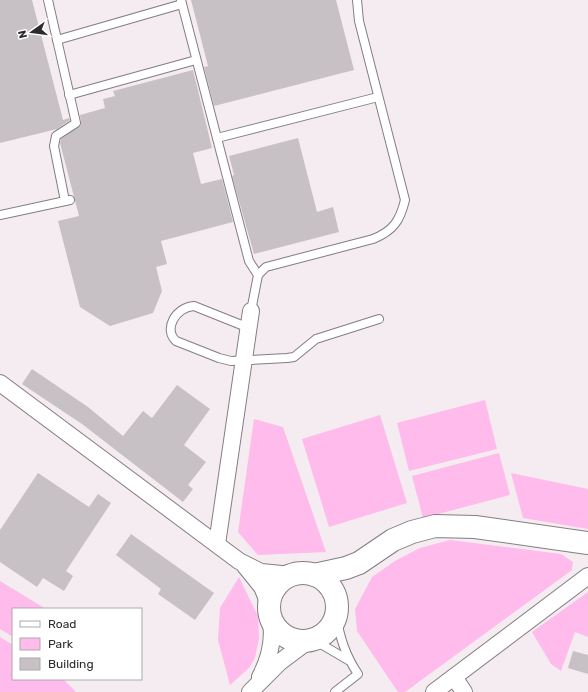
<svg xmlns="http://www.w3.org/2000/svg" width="588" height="692" viewBox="0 0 588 692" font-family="Rubik,sans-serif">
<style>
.green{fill:#febbeb}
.building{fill:#c7c0c5}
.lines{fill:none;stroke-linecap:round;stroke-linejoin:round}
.lane-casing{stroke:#847d82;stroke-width:10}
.street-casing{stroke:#847d82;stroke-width:18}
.secondary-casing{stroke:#847d82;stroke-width:24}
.lane{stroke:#fff;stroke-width:8}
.street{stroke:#fff;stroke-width:16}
.secondary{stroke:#fff;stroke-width:22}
</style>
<rect width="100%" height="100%" fill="#f4ecf1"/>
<g class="green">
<polygon points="485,400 497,449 409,471 397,423"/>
<polygon points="380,415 407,503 329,527 302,439"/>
<polygon points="254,419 283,427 326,552 258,555 238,532"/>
<polygon points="499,453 510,495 423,518 412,476"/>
<polygon points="511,473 588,489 588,529 523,518"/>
<polygon points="450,540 561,554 573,562 572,570 405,692 398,692 357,631 355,609 372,577 395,561 420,548"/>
<polygon points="239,577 258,616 259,638 255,658 249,668 230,685 218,640 220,608"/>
<polygon points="0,581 46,609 13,609 13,637 0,629"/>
<polygon points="588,592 588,637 575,632 561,671 551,664 532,632"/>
<polygon points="0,637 13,645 13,679 63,679 76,692 0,692"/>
</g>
<g class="building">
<polygon points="0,0 32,0 63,120 69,118 70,120 57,129 0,143"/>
<polygon points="191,0 336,0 354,70 214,106 204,67 208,66"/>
<polygon points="193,70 212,148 193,153 201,184 222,179 233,222 161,241 167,264 156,267 162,291 153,313 110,326 80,307 58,221 79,216 60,143 61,139 81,125 80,115 105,108 103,99 115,96 113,91"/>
<polygon points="298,138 317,212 333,207 339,232 254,254 232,176 234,175 229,156"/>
<polygon points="32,369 88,407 123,436 143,411 152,418 177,385 210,409 184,445 206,462 188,485 193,489 183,502 82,424 22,384"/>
<polygon points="38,473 89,507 98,494 111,503 66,571 73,576 64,591 43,578 37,587 0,562 0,530"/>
<polygon points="131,534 214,593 195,620 158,594 161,589 116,555"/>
<polygon points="573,651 588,655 588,674 568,668"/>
</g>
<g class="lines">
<defs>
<g id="lane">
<polyline points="48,0 76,123 56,136 54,146 65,201"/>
<polyline points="181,0 249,261 258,275"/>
<polyline points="57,40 182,4"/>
<polyline points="69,95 196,60"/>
<polyline points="217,138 378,97"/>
<polyline points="0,215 70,200"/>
<path d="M251,311L258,275L266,267L373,239C393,231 400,221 405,200L359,21L357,0"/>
<path d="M249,328L194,306C176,307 163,329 176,341L219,358L231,361L287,358L294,357L316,339L379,319"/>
<polyline points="314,640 348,660"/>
<path d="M335,692L358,674C345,655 340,637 336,616"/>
</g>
<g id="street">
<polyline points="0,383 239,561 261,572 292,575"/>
<polyline points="217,544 251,311"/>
<polyline points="245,566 262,587 269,604"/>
<path d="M260,677C270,658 274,641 271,621"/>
<polyline points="454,677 464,692"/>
<polyline points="250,692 280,662 308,641"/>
<polyline points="434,692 588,576"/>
</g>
<g id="secondary">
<circle cx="303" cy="607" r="34"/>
<polyline points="314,575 346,568 359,563 393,540 412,532 435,526 475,527 588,543"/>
</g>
</defs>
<use href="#lane" class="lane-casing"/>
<use href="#street" class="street-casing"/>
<use href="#secondary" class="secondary-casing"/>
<use href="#lane" class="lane"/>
<use href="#street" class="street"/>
<use href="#secondary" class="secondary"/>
</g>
<rect x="12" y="608" width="130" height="72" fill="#ffffff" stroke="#abaaab"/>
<rect x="20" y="621" width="20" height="6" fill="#ffffff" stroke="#abaaab"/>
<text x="48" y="628" font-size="12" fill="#2d2a2c">Road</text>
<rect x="20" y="638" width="20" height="12" fill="#febbeb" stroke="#abaaab"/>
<text x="48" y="648" font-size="12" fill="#2d2a2c">Park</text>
<rect x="20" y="658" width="20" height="12" fill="#c7c0c5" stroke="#abaaab"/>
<text x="48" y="668" font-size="12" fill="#2d2a2c">Building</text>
<g transform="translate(32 32) rotate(256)" stroke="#ffffff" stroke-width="3" paint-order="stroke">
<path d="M0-3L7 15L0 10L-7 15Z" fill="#2d2a2c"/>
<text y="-6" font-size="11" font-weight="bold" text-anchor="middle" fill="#2d2a2c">N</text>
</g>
</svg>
